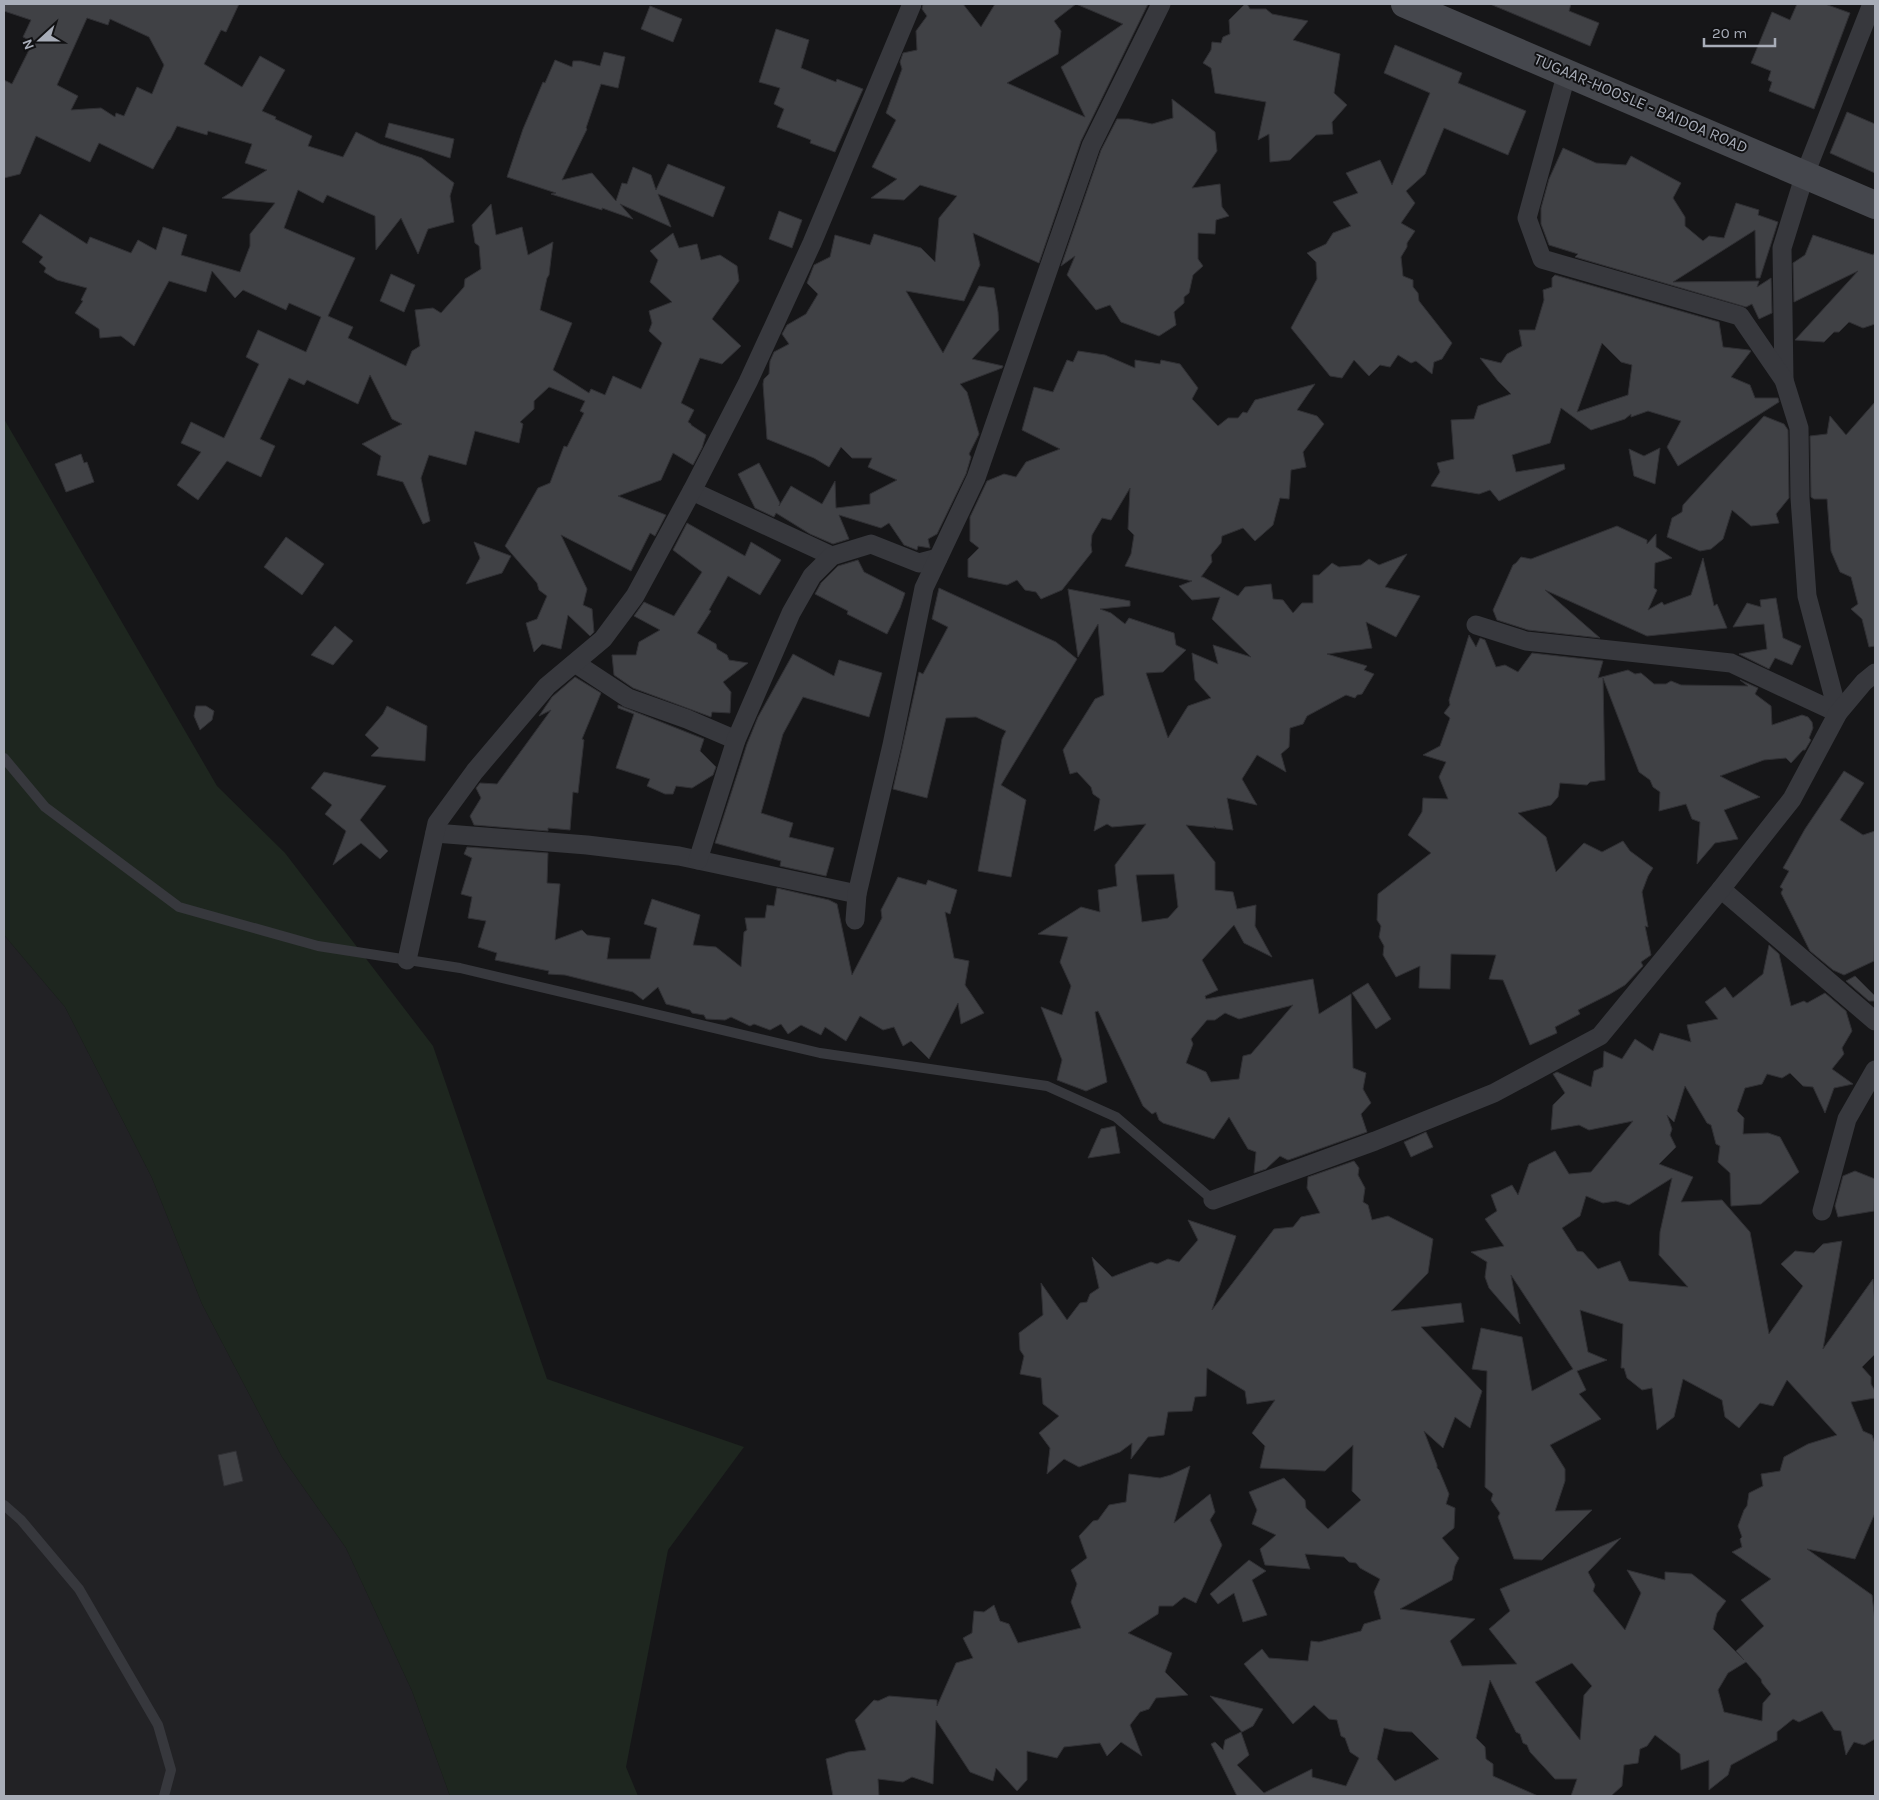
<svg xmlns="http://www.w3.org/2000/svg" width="1879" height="1800" viewBox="0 0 1879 1800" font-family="Karla,sans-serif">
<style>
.built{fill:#222225}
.green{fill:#1e261f}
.building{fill:#404145;stroke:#303034;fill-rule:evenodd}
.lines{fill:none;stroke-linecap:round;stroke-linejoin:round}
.service{stroke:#37383d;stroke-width:10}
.minor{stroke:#37383d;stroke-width:19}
.secondary{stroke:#45474d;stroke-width:28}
.labels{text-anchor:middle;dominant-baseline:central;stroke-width:4;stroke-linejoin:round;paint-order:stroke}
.street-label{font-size:16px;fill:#a8adb8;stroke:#111113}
</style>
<rect width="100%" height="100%" fill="#161618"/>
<polygon class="built" points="4,935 65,1007 152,1178 202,1304 282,1457 346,1548 412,1691 450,1796 4,1796"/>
<polygon class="green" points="4,419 217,786 285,853 433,1046 547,1379 744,1447 668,1550 626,1767 638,1796 450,1796 412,1691 346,1548 282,1457 202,1304 152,1178 65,1007 4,935"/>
<g class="building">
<path d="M4,4H239L226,32L221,30L204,64L242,87L260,56L285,70L262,111L276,117L275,119L312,136L308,146L343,157L356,132L380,144L422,158L454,183L450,196L454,222L428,229L418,254L401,218L376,250L375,216L327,195L323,203L298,190L284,228L355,258L328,316L353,327L348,338L406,366L412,351L420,346L415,310L433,308L441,313L464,287L465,279L481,269L479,246L475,243L472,225L491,204L496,235L522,227L528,255L553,242L549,275L547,278L540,310L572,323L553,370L589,393L591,389L605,395L613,376L641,389L662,343L649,331L652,323L649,311L672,302L650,282L658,260L650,251L673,233L679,248L697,244L701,260L720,255L737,266L739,281L712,319L741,346L722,364L700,358L681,403L694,410L688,422L691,424V425L706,435L702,448L693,465L673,453L661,480L618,496L666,515L655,536L650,533L631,571L561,535L587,589L583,605L592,609L594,632L590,636L568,615L561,649L542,644L534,652L526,623L537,619L547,596L539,590L537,583L505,546L538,488L550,483L564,446L567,447L584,413L580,411L585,401L549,387L534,401V409L520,422L523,424L519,443L475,431L466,465L429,455L421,478L430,521L423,524L403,482L377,475L381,456L362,444L402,424L392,419L370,375L358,404L307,380L304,385L289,378L260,439L275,446L261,477L227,461L198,500L177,485L201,452L181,443L191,422L224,438L259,364L246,357L258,330L306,352L321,317L289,303L286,310L243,290L235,298L212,271L206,292L169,281L134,346L121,336L100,338L99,329L75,313L83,301L81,300L87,288L57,280L44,272L46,268L39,262L43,257L22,242L40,214L87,244L90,237L131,253L138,240L156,250L163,227L187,235L181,255L240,272L250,246V234L275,203L222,198L267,170L245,163L252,144L208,131L207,135L177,126L170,140H169L153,169L99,143L90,162L36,136L20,174L4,178V80L12,84L33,42L23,37L31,20L4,11ZM87,18L108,25L110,19L149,37L164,65L152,94L137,87L124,116L116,113L115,117L101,108L71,110L78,96L57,85Z"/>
<path d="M923,4H963L981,27L995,4H1148L1081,141L1039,263L973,233L980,265L964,301L906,291L943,353L979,286L994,288L998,312L999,330L972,359L1003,366L1002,368L960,384L967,392L979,434L969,454L971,457L966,474L937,534L928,539L930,548L918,546L917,550L904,545L889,523L881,528L839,515L849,539L833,544L810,534L776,513L774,517L755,508L738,474L759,463L780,503L779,506L791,486L822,504L835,481L836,508L870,504V494L897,480L868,467L872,458H852L841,447L829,467L814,458L767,439L763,384L764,379L769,374L770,361L774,352L789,344L782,334L787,325L806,314L818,294L807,283L814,265L830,257L835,235L870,245L874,234L921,248L935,262L939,218L957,196L920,185L904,200L871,198L897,179L872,167L896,120L886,113L902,69L900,62L903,53L917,50L916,31L927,16L922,9ZM1076,4L1123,24L1061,67L1085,117L1007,83L1058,54L1061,31L1054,21Z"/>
<polygon points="1245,4 1247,4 1250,9 1266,9 1272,14 1308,21 1293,40 1340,54 1334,93 1347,105 1332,122 1333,134 1316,135 1290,160 1270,162 1269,134 1258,140 1266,102 1215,93 1211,68 1203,63 1211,50 1212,42 1221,43 1223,37 1230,34 1229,20"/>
<polygon points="1490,4 1571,4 1569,11 1599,23 1590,46"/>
<polygon points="1797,4 1825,4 1850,13 1814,109 1769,91 1772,82 1768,80 1771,71 1751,63 1772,12 1790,20"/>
<polygon points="650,6 682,19 673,42 641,29"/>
<polygon points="776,29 809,40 801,68 836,82 837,79 863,89 835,152 810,143 811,140 777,127 784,109 774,104 780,88 759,82"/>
<polygon points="1395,45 1462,73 1458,83 1526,111 1508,155 1444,128 1425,174 1406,191 1415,203 1401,223 1415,231 1407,243 1407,247 1401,257 1403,276 1413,280 1413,287 1418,293 1419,301 1452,343 1442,359 1434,362 1432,374 1416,361 1411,363 1398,355 1390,367 1380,365 1369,376 1354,360 1342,378 1330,376 1291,328 1317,279 1316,262 1307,253 1326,244 1333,233 1351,226 1333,202 1358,193 1346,173 1380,160 1392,185 1430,93 1384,73"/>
<polygon points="604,52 625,57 618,88 601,84 586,128 587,129 562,180 592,173 616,201 622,183 627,184 633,167 651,175 656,190 668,164 725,187 713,217 658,194 671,227 620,204 633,219 602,208 602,210 551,194 556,193 507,177 523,129 543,82 545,83 555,60 572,67 573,61 581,61 600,66"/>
<polygon points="1172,99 1215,132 1217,151 1192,188 1220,184 1222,207 1229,216 1216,220 1215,234 1198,233 1198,259 1203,266 1193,275 1189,293 1184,297 1184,303 1174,312 1176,325 1159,336 1121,322 1110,305 1096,310 1067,275 1075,256 1061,266 1101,150 1117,119 1129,119 1152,124 1173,118"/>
<polygon points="1847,112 1875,124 1875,173 1830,153"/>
<polygon points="389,123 454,139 450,158 385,137"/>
<polygon points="1563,148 1596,163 1626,165 1631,156 1681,183 1673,198 1685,217 1685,226 1703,241 1709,236 1724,238 1736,203 1759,210 1758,215 1778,222 1760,278 1756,278 1755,230 1673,282 1759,281 1757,287 1771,278 1772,313 1759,319 1752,304 1746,307 1575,257 1578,254 1549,245 1541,224 1541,208 1549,179"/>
<polygon points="779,211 802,220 792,248 769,239"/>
<polygon points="1813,235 1873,255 1875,252 1875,324 1863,328 1849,322 1839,332 1834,332 1824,342 1795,340 1858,271 1794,302 1793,263 1805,255"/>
<polygon points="391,274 415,285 404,312 380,301"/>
<path d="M1555,275L1719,322L1723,347L1749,350L1751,351L1731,377L1750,385L1755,398H1778L1779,402L1678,466L1667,447L1681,421L1648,411L1631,417V414L1625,419L1591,430L1561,408L1550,443L1512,455L1516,472L1564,464L1565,469L1499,501L1490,490L1479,494L1431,486L1440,472L1437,463L1454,459L1451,420L1474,419L1478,406L1511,394L1498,381L1480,358L1501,363L1507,354L1522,346L1519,330H1535L1544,300L1543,290L1552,287V278ZM1602,343L1621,362L1632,365L1628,395L1577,412Z"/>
<path d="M1078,351L1105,355L1135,368V360L1160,364L1161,360L1180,364L1198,388L1192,399L1218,426L1228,418H1238L1243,412L1247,413L1255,400L1315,384L1297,410L1317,416L1324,424L1303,452L1306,467L1291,470L1289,499L1280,498L1273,525L1255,541L1243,528L1222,536L1221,543L1211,555L1212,562L1201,577H1203L1238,596L1245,587L1271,584L1273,599L1283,600L1293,613L1302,603H1313V575H1319L1332,563L1339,567L1361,565L1369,559L1379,565L1407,554L1385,587L1420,596L1396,637L1366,622L1372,648L1327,654L1367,666L1364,670L1374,674L1362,694L1357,695L1355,698L1346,695L1307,716L1303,724L1290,728L1289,747L1281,754L1286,772L1257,755L1242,779L1257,805L1227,798L1233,830L1216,828L1214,826L1215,828L1186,825L1215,862V890L1233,892L1237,909L1256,905L1255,926L1272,957L1244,943L1234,925L1202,960L1218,990L1205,996L1206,999L1313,979L1319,1014L1351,994L1353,1068L1366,1073L1363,1089L1371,1103L1361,1114L1367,1132L1294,1158L1288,1160L1280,1156L1266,1169L1254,1173L1256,1152L1248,1149L1229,1117L1214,1139L1163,1123L1159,1120L1156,1112L1152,1114L1143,1106L1098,1011L1095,1012L1107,1082L1086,1091L1057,1080L1062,1060L1041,1007L1062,1015L1071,986L1060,962L1068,937L1038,934L1081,907L1100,912L1098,890L1117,886L1115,865L1146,824L1112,827L1107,824L1094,831L1100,799L1093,794L1091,787L1077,772L1070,774L1063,750L1095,699L1104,695L1098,624L1078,657L1068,589L1130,601V606L1100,609L1111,613L1125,624L1129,618L1174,633L1176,645L1186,650L1163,672L1146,673L1168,738L1188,706L1211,698L1195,680L1192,653L1218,664L1213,645L1251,657L1212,619L1220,597L1192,600L1179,586L1192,581L1125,566L1131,554L1134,535L1128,529L1130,488L1111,520L1102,518L1092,535L1091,545L1092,552L1062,590L1041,599L1036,592L1025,590L1017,580L1007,585L968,577V559L979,548L970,541V517L987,481L1004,474L1016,477L1026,462L1060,449L1022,430L1034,387L1053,392L1067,360L1073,362ZM1174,874L1178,907L1168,918L1142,922L1136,875ZM1293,1005L1251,1054L1243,1056L1239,1079L1211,1082L1206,1072L1186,1063L1193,1044L1191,1039L1207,1020H1215L1225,1013L1239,1019Z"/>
<polygon points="1875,402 1875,646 1869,647 1862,619 1851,609 1858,604 1851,577 1840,572 1831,551 1827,499 1814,499 1811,497 1810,436 1827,434 1830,416 1846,435"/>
<polygon points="1764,416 1784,424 1788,430 1789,498 1776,514 1779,523 1751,526 1732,510 1723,539 1711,549 1700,551 1667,537 1672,518 1682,512 1683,505"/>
<polygon points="1660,448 1655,484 1634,476 1629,449 1644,456"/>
<polygon points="81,454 84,463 87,462 94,482 66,492 55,464"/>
<polygon points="687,523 745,556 751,542 781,560 760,595 728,576 709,610 711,611 697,633 716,644 717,649 727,655 729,660 748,663 723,682 731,692 730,713 712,712 711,717 633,688 614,675 612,655 636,655 639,642 660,630 634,616 644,602 674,616 702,572 673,550"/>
<polygon points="1617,526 1647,540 1647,544 1656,534 1656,547 1672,558 1655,563 1654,588 1657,590 1648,610 1662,602 1664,605 1691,595 1703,558 1714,606 1717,604 1727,628 1647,636 1545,590 1600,638 1528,630 1497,620 1493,610 1513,565 1516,563 1521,557 1531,559"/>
<polygon points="286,537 324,564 302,595 264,567"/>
<polygon points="474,542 511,556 502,573 466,584 480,558"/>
<polygon points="858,560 864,572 905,593 900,608 887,634 847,614 848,611 815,594 821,583 838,566"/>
<polygon points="939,588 1056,642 1077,659 1001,785 1026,800 1011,877 978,871 1002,739 1006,731 976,717 946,718 927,798 893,789 919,672 923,674 948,627 932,619"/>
<polygon points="1776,598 1783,638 1801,646 1792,665 1775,658 1769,669 1739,654 1767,649 1764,624 1733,627 1747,603 1761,607 1760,600"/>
<polygon points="335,626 353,641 333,665 311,655"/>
<polygon points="1469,635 1476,647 1480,638 1485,640 1496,667 1505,665 1518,672 1532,653 1603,661 1598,678 1628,670 1635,674 1641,673 1654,684 1666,684 1671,681 1681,685 1748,686 1740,680 1758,688 1755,694 1771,706 1772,725 1802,715 1808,717 1812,722 1813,728 1809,738 1811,740 1805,750 1803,750 1791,763 1786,758 1764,760 1720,776 1760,797 1724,810 1738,839 1715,843 1697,864 1700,822 1692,819 1686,804 1659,811 1660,792 1653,787 1650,780 1639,772 1603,678 1605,780 1590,782 1587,785 1560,783 1558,797 1551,805 1518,813 1546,837 1556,872 1584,843 1602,852 1623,841 1630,851 1653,868 1648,876 1642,892 1648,927 1645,926 1651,955 1641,962 1643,966 1625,985 1610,994 1578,1010 1580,1014 1555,1027 1557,1033 1530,1045 1503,980 1489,979 1496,955 1451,954 1450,989 1419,988 1420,966 1396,977 1383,955 1384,946 1379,937 1381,926 1377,920 1378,894 1431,853 1408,835 1422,812 1423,798 1448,799 1439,777 1446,762 1423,755 1440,746 1450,718 1444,713 1450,705 1449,700"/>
<polygon points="793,654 834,676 839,660 882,673 869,717 803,697 783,734 761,813 793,823 789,837 834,848 826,876 780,866 781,861 715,843 747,744 758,717"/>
<polygon points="575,677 601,693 582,739 584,740 578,793 573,792 570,830 548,828 548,831 474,825 470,816 481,798 476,788 480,783 497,784 551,710 539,716 552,697"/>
<polygon points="618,705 704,739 700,751 716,767 713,775 692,788 676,786 673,794 665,794 647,786 650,779 616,768 634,714 618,708"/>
<polygon points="196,706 206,706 214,711 212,720 200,730 194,716"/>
<polygon points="387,706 427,726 425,761 371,756 379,748 365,735 383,714"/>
<polygon points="1844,771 1864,783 1840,820 1863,835 1875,831 1875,919 1875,918 1874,961 1844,975 1833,970 1810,951 1781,893 1783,889 1780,887 1789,871 1783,868 1805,829"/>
<polygon points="324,772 386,786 360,820 388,851 380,859 361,843 333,865 346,831 325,814 332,805 311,788"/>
<polygon points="467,847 548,853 547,883 560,884 555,940 582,930 587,935 610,938 607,959 650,959 657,928 644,924 652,899 700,915 693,945 716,947 741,967 744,932 747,930 745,918 765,918 767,905 774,906 777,888 829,900 837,904 852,975 882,918 881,910 898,877 926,885 928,880 957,890 950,914 945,912 954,958 969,961 965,985 984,1013 961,1024 958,1003 929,1059 911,1041 903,1046 894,1027 883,1030 860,1016 846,1041 825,1027 821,1035 801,1025 788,1034 781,1024 770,1030 754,1024 750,1026 731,1017 725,1020 706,1019 704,1015 692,1013 690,1010 666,1004 658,987 643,1000 633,992 565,975 548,974 549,971 495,960 497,953 478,947 486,921 468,918 472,897 461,894 472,858 464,854"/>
<path d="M1769,945L1779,954L1791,1006L1804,1001L1807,1003L1825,993L1846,1011L1852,1031L1842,1048L1844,1054L1832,1069L1853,1084L1834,1088L1825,1113L1813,1087L1803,1086L1790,1073L1782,1078L1767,1074L1762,1084L1745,1088L1737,1111L1744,1118L1743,1134L1768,1133L1780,1137L1799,1172L1761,1204L1731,1206L1730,1173L1718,1162L1720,1146L1716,1144L1711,1125L1707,1123L1685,1086L1674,1122L1667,1115L1672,1129L1670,1135L1676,1147L1659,1164L1693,1177L1681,1202L1722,1200L1750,1232L1769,1334L1803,1286L1781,1264L1795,1251L1814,1253L1823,1244L1842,1241L1823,1349L1873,1279L1875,1311V1354L1862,1367L1871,1377V1384L1875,1391V1398L1851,1402L1863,1431L1872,1435L1875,1444V1513L1855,1559L1807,1549L1872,1595L1875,1621V1739L1864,1745L1854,1742L1846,1755L1841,1731L1834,1730L1822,1711L1799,1722L1793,1719L1777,1732V1740L1731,1765L1728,1775L1709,1790V1760L1681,1770L1680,1754L1655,1735L1647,1746L1640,1749L1638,1763L1624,1765L1622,1786L1611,1796H1571L1577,1779H1555L1530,1752L1527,1745L1523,1743L1520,1734L1516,1732L1490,1680L1476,1738L1485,1747L1486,1759L1493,1764V1776L1538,1796H1237L1211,1744L1215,1742L1223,1750L1225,1740L1241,1732L1249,1755L1237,1765L1264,1793L1312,1769V1777L1346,1786L1359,1758L1350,1752L1345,1738L1341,1736L1337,1720L1329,1719L1314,1705L1293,1724L1244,1664L1262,1649L1269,1658L1308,1661L1311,1641L1319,1642L1361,1631L1364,1624L1381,1619L1374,1592L1380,1579L1360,1568L1356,1563L1349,1562L1344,1557L1305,1554L1310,1569L1265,1565L1260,1549L1276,1535L1252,1524L1257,1510L1249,1492L1284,1478L1305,1500L1306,1508L1328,1529L1361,1500L1352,1491L1353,1445L1325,1471L1260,1468L1265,1446L1252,1433L1275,1400L1247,1404L1245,1391L1207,1368L1206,1396L1195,1397L1192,1411L1168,1412L1164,1435L1148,1437L1131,1459L1132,1443L1120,1452L1079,1467L1064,1459L1047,1474L1050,1448L1039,1433L1059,1416L1043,1404L1041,1378L1020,1374L1024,1356L1020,1350L1019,1333L1043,1315L1041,1283L1067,1320L1080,1303L1087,1302L1090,1294L1099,1288L1092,1257L1112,1277L1151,1262L1157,1264L1168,1259L1179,1262L1198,1240L1188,1220L1236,1236L1212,1310L1274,1229L1293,1227L1301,1217L1320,1213L1307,1188L1308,1177L1354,1161L1359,1168L1358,1175L1365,1188L1363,1202L1368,1205L1372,1220L1388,1216L1433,1239L1428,1273L1391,1311L1461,1303L1464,1322L1421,1327L1482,1391L1470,1428L1455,1417L1443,1448L1424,1431L1437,1465V1468L1439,1470L1449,1494L1446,1504L1455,1508L1454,1528L1442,1538L1459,1558L1455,1566L1452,1580L1400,1609L1475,1619L1450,1641L1462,1666L1517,1664L1489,1629L1510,1611L1500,1589L1621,1538L1588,1572L1595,1585L1593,1591L1625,1630L1641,1593L1627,1570L1665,1580V1572L1692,1574L1726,1601L1717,1613L1713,1629L1744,1660L1736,1651L1764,1626L1741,1600L1771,1579L1732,1552L1742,1547L1740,1539L1742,1537L1738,1526L1744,1510L1747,1506L1749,1493L1763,1486L1761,1474L1780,1471L1784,1457L1808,1444L1837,1435L1787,1380L1773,1406L1760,1403L1739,1428L1725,1417L1722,1400L1683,1379L1674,1417L1657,1430L1652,1388L1642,1390L1627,1378L1624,1368H1621L1623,1324L1580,1310L1588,1352L1607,1360L1577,1371L1586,1390L1579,1394L1601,1419L1550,1445L1565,1469V1481L1555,1511L1592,1510L1542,1560L1514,1559L1498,1517L1500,1513L1491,1500L1493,1494L1485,1487L1487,1371L1472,1369L1481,1328L1522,1337L1532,1391L1573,1369L1511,1275L1520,1324L1489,1288L1485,1277L1487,1262L1471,1252L1504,1246L1485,1219L1497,1211L1491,1195L1512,1185L1518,1195L1529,1164L1555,1151L1569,1174L1591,1172L1633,1121L1589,1130L1579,1125L1551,1130L1553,1105L1565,1093L1553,1074L1557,1072L1591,1087L1594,1071L1603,1067L1604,1051L1622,1059L1635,1039L1653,1051L1660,1033L1691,1042L1687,1025L1718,1019L1705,1002L1725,987L1733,998L1763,974ZM1672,1178L1660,1232L1659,1255L1688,1287L1629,1281L1620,1261L1598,1269L1583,1252L1577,1251L1562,1228L1580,1216L1586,1196L1603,1203L1616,1201L1629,1205ZM1746,1662L1761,1679L1762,1683L1771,1694L1763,1703L1762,1721L1724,1712L1718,1690L1728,1673ZM1572,1663L1592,1686L1584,1695L1580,1740L1535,1682ZM1384,1728L1396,1731L1412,1732L1439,1759L1395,1781L1377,1759Z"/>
<polygon points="1855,976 1875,996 1875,1001 1869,1001 1846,981"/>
<polygon points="1368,983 1391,1019 1376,1029 1352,993"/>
<polygon points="1115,1126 1120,1153 1088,1158 1101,1129"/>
<polygon points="1426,1132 1433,1147 1411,1157 1404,1142"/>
<polygon points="1855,1171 1875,1179 1874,1211 1838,1217 1835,1206 1843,1176"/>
<polygon points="236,1451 243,1481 224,1486 218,1455"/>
<polygon points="1190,1466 1174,1523 1210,1494 1215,1512 1210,1520 1222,1545 1196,1603 1184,1597 1173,1606 1159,1606 1158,1614 1128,1633 1172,1653 1165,1672 1188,1695 1156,1698 1149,1709 1140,1712 1130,1725 1142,1756 1121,1742 1107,1756 1100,1743 1064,1747 1057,1758 1027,1751 1027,1780 1017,1791 996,1768 993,1781 970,1772 936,1720 933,1784 912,1777 903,1782 878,1779 879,1796 833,1796 826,1759 848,1752 866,1750 855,1720 874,1700 878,1701 889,1696 937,1700 937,1706 956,1663 973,1658 963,1638 972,1633 974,1611 984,1612 994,1605 1000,1621 1009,1624 1018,1643 1081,1628 1071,1602 1077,1584 1071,1570 1087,1558 1079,1536 1093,1521 1098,1520 1109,1505 1126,1502 1129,1474 1160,1478 1171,1475"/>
<polygon points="1249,1560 1266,1571 1252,1580 1267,1615 1243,1622 1234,1593 1218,1604 1210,1594"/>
<polygon points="1210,1696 1263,1709 1253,1726 1242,1732"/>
</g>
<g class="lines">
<g class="service">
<polyline points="4,758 45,807 179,907 318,946 460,968 820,1053 1047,1086 1116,1117 1213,1200"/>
<polyline points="4,1505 21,1520 79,1589 158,1725 171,1770 164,1796"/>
</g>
<g class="minor">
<polyline points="1784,380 1782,248 1805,174 1872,4"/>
<polyline points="692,491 832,556"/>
<polyline points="1476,625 1526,641 1731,663 1838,713 1807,596 1800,498 1799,428 1784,380 1740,316 1542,259 1527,218 1567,72"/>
<polyline points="575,663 628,698 687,719 736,740"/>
<polyline points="435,833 587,845 679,856 857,894"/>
<polyline points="698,860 736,740 791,613 812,576 832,556 871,544 919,563 938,558"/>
<polyline points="1721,889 1875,1021"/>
<polyline points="855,920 857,894 892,745 924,588 976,478 1091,146 1161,4"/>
<polyline points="407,960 437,823 475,771 547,686 603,639 635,596 694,487 748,382 812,243 912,4"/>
<polyline points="1213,1200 1375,1141 1494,1093 1600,1036 1721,889 1792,799 1838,713 1864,682 1875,673"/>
<polyline points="1822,1211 1847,1119 1875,1070"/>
</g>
<polyline class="secondary" points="1405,4 1875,205"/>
</g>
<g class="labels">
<g class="street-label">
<text transform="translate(1641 103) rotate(23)">TUGAAR-HOOSLE - BAIDOA ROAD</text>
</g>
</g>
<rect width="1879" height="1800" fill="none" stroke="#a8adb8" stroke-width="10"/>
<g transform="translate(40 40) rotate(249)" stroke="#111113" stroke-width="4" paint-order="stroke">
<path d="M0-4L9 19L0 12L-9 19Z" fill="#a8adb8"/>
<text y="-8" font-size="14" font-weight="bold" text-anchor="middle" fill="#a8adb8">N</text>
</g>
<path d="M1704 38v8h71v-8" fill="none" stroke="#a8adb8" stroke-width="2.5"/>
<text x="1712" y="38" font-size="15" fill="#a8adb8" stroke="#111113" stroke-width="4" paint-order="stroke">20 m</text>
</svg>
